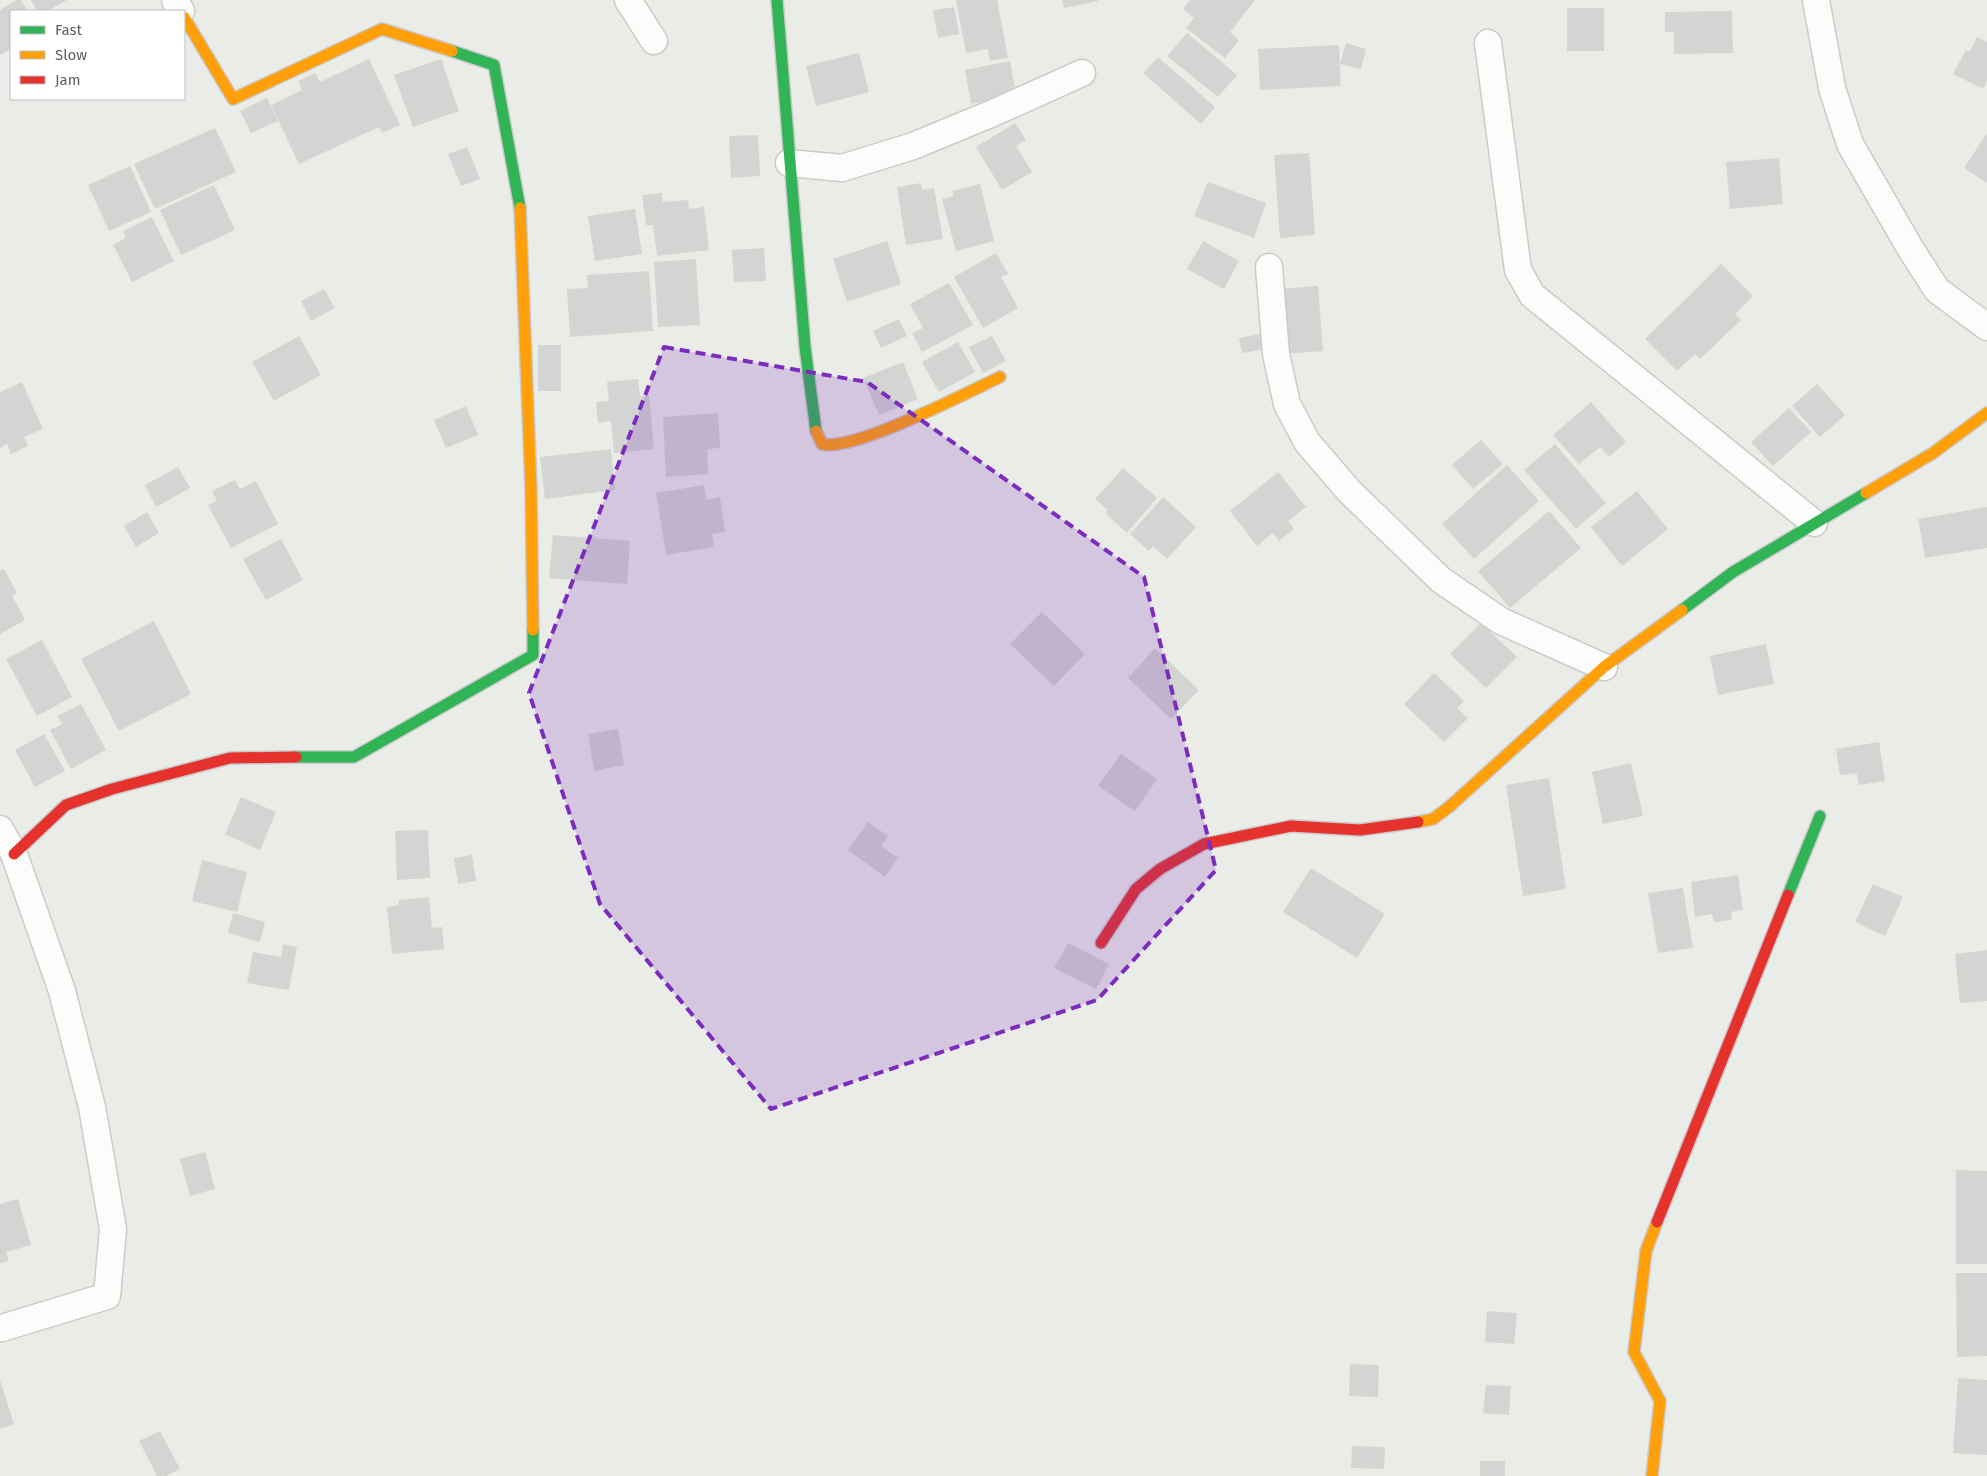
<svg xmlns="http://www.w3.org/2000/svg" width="1987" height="1476" viewBox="0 0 1987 1476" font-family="'Fira Sans',sans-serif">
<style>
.building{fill:#d2d5d1}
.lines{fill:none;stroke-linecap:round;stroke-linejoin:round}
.street-casing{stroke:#cbcbca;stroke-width:29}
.fast-casing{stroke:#cacaca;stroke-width:14}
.slow-casing{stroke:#cacaca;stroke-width:14}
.jam-casing{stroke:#cacaca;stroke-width:14}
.street{stroke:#fcfcfb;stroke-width:26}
.fast{stroke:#30b455;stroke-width:11}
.slow{stroke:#ff9f0a;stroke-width:11}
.jam{stroke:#e5322d;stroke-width:11}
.marked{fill:#7b2cbf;fill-opacity:0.2;stroke:#7b2cbf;stroke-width:4;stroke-dasharray:10 6;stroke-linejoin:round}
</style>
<rect width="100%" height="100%" fill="#eaede7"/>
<g class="building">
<polygon points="17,0 21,0 28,11 11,11 11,54 9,50 0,55 0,10"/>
<polygon points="31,0 67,0 47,11 37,11"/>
<polygon points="956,0 997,0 1008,58 990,61 988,49 966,53"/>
<polygon points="1062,0 1098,0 1098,1 1064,8"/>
<polygon points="1190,0 1255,0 1230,32 1239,40 1225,58 1186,28 1194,18 1183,9"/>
<polygon points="954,7 959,34 938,38 933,10"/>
<rect x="1567" y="8" width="37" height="43"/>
<polygon points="1732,11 1733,53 1674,54 1674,32 1665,32 1665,12"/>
<polygon points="1187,33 1237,75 1218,97 1167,56"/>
<polygon points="1977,37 1987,42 1987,81 1983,89 1953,74 1966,50 1970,52"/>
<polygon points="1346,43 1366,49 1361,69 1340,64"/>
<polygon points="1339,45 1341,86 1260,90 1258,49"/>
<polygon points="859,53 869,92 816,106 806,66"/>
<polygon points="1158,57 1215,107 1201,124 1143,73"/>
<polygon points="369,59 400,125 382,133 379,127 299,164 271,105 302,90 298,81 315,73 320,82"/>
<polygon points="441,59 459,111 413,127 394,75"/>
<polygon points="1010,61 1016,95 971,104 965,70"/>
<polygon points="267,98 278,121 251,133 240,111"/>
<polygon points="1015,123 1026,140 1016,146 1032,172 1002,190 976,147"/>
<polygon points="215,128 236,172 155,209 134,164"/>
<polygon points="1987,133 1987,183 1964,168"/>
<polygon points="758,135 760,176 731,178 729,136"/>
<polygon points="467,147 480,179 461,186 448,154"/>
<polygon points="1309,153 1315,235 1280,238 1274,155"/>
<polygon points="1779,158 1783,204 1730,209 1726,162"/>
<polygon points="130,166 151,212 109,231 88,185"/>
<polygon points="1208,182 1266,203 1254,238 1194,216"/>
<polygon points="921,183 922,190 934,188 943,239 906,245 897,187"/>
<polygon points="980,184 994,241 956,251 942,199 954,196 952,191"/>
<polygon points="214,185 235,230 181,255 160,210"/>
<polygon points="662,193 663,202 688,200 689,209 704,207 709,250 657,256 653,225 646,225 642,195"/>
<polygon points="635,209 642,254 595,261 588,216"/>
<polygon points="152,217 174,261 132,282 113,245 126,238 123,231"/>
<polygon points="887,241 901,284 847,302 833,259"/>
<polygon points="1203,241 1239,261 1224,289 1187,269"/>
<polygon points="764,248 766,281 734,282 732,250"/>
<polygon points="996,253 1008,274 1001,277 1018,308 983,328 954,277"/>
<polygon points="696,259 700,325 658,327 654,262"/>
<polygon points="1721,264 1753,296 1735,314 1741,320 1700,359 1695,354 1677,371 1645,339"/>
<polygon points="649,271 653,331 570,337 567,289 588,288 587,275"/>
<polygon points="949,283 973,325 922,352 912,333 923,328 910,304"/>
<polygon points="1318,286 1323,351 1284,354 1279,289"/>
<polygon points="324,289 335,308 311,321 301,301"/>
<polygon points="899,319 907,336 881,348 873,331"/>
<polygon points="1270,332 1272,348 1242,353 1239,338"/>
<polygon points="299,336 321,375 274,401 252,362"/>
<polygon points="992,336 1006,361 983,373 969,347"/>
<polygon points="958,342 975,372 939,392 922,362"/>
<rect x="538" y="345" width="23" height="46"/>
<polygon points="903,362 918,399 879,415 863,378"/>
<polygon points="638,379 640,396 649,395 654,449 614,453 611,421 598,423 596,402 609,401 607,382"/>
<polygon points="22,382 43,429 24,437 28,446 11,454 7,444 0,448 0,392"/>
<polygon points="1817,384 1845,415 1820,437 1792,406"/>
<polygon points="1591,402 1626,442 1609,457 1600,447 1579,464 1553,435"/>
<polygon points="466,406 478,435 446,448 434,420"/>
<polygon points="1789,408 1811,432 1773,466 1751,442"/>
<polygon points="718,413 720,448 707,449 708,474 666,477 663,417"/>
<polygon points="1481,440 1503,464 1473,489 1452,465"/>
<polygon points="1555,444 1606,503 1576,529 1524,470"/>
<polygon points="611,449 615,490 545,499 540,457"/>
<polygon points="1507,465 1539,501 1474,559 1442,524"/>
<polygon points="178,467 190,488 156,507 145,485"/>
<polygon points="1123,468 1157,498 1127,533 1105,513 1108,510 1095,499"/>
<polygon points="1278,472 1306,507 1288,521 1294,529 1279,541 1273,533 1257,546 1230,511"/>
<polygon points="235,480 240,489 256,481 278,524 231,548 208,505 217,501 212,491"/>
<polygon points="704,485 706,500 720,497 725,532 712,534 714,547 666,555 656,493"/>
<polygon points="1637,491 1668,529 1622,566 1591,527"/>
<polygon points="1163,497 1196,527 1167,559 1153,546 1149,551 1130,534"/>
<polygon points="1987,507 1987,548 1925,558 1918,519"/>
<polygon points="1549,511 1581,548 1510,608 1478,571"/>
<polygon points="147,512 159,533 136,547 124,526"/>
<polygon points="553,535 630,541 627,584 549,578"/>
<polygon points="281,539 303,580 266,600 243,559"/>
<polygon points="4,569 17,593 12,596 25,620 0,634 0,571"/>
<polygon points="1042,612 1085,654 1054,686 1010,644"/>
<polygon points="154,621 191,694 119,731 81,659"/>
<polygon points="1481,623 1517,657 1486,688 1450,654"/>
<polygon points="42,640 72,697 37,716 6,659"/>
<polygon points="1766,644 1774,684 1718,695 1710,656"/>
<polygon points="1155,648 1199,690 1171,719 1128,678"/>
<polygon points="1434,673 1464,701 1457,708 1468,718 1444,742 1404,704"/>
<polygon points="81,704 106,750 71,769 50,730 62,724 57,716"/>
<polygon points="618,729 624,765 594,771 588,734"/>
<polygon points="44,734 65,771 35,787 15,750"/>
<polygon points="1879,742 1885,781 1859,785 1857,773 1840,775 1836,749"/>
<polygon points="1121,754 1157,779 1135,811 1098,786"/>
<polygon points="1631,763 1643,816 1603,824 1592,772"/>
<polygon points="1549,778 1566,889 1523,896 1506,785"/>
<polygon points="241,797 276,812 260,850 225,834"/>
<polygon points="868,822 888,836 881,846 898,858 885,877 848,850"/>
<polygon points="428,830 430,878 397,880 395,831"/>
<polygon points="472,855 476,881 458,884 454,858"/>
<polygon points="202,860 247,872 237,912 192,901"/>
<polygon points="1311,868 1385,914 1357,958 1283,912"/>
<polygon points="1738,875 1743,910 1731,912 1732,920 1714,922 1712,914 1695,917 1691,882"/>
<polygon points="1873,884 1903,897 1885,936 1855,922"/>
<polygon points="1683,888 1693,948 1658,953 1648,893"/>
<polygon points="429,897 432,928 442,927 444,949 392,954 387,907 399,905 399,900"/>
<polygon points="233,913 265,922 260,942 228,933"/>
<polygon points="1068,943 1109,964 1096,989 1054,968"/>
<polygon points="283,944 297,947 289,990 247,983 253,952 281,957"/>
<polygon points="1987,950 1987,1001 1960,1003 1955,954"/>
<polygon points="205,1152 215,1189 190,1196 180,1159"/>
<polygon points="1956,1170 1987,1171 1987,1264 1956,1264"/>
<polygon points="18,1199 31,1245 6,1252 9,1261 0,1263 0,1204"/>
<polygon points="1956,1273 1987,1273 1987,1356 1957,1357"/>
<polygon points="1487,1311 1517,1313 1514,1344 1485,1342"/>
<polygon points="1350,1364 1379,1365 1378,1397 1349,1396"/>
<polygon points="1958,1378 1987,1380 1987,1455 1953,1453"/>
<polygon points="0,1380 14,1424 0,1429"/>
<polygon points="1486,1385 1511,1386 1509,1415 1483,1413"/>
<polygon points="160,1431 180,1469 166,1476 157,1476 139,1441"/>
<polygon points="1352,1446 1385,1447 1384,1469 1351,1468"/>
<rect x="1480" y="1461" width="25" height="15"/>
</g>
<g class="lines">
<defs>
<g id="street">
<polyline points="175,0 181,11"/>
<polyline points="628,0 654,41"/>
<polyline points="1816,0 1832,88 1850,144 1910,248 1937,290 1987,327"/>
<polyline points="1488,43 1518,270 1532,295 1814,523"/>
<polyline points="789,163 842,168 913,146 993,113 1082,73"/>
<polyline points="1269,267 1276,354 1287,404 1307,442 1349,491 1441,580 1501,621 1604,667"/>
<polyline points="0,829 14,854 62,991 92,1107 113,1229 107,1296 2,1328"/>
</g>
<g id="fast">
<polyline points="777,0 805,347 816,431"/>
<polyline points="452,51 494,65 520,208"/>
<polyline points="1682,610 1733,572 1866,493"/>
<polyline points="296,757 354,757 533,655 533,630"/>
<polyline points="1788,895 1820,816"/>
</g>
<g id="slow">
<polyline points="184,17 233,99 382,29 452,51"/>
<polyline points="520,208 531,488 533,630"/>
<path d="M816,431L822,444C853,452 966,393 1000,377"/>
<polyline points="1866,493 1933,453 1987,413"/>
<polyline points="1418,822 1433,819 1449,807 1604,667 1682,610"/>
<polyline points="1652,1476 1660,1401 1634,1352 1646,1251 1657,1222"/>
</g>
<g id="jam">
<polyline points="14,854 66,805 112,789 230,758 296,757"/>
<polyline points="1101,943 1136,889 1160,869 1204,844 1291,826 1360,830 1418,822"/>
<polyline points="1657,1222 1788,895"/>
</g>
</defs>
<use href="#street" class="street-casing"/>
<use href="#fast" class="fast-casing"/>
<use href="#slow" class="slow-casing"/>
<use href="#jam" class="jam-casing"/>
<use href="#street" class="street"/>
<use href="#fast" class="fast"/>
<use href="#slow" class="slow"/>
<use href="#jam" class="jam"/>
</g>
<path class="marked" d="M664,347L867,382L1144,577L1216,870L1097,1000L771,1109L600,904L529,693Z"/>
<rect x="10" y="10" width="175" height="90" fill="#ffffff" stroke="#bfbec2"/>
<rect x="20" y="26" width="25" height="8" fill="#30b455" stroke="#bfbec2"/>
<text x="55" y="35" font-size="15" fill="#5f5c66">Fast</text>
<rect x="20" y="51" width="25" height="8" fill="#ff9f0a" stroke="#bfbec2"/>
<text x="55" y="60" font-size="15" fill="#5f5c66">Slow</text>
<rect x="20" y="76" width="25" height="8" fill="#e5322d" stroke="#bfbec2"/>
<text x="55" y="85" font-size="15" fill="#5f5c66">Jam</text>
</svg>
